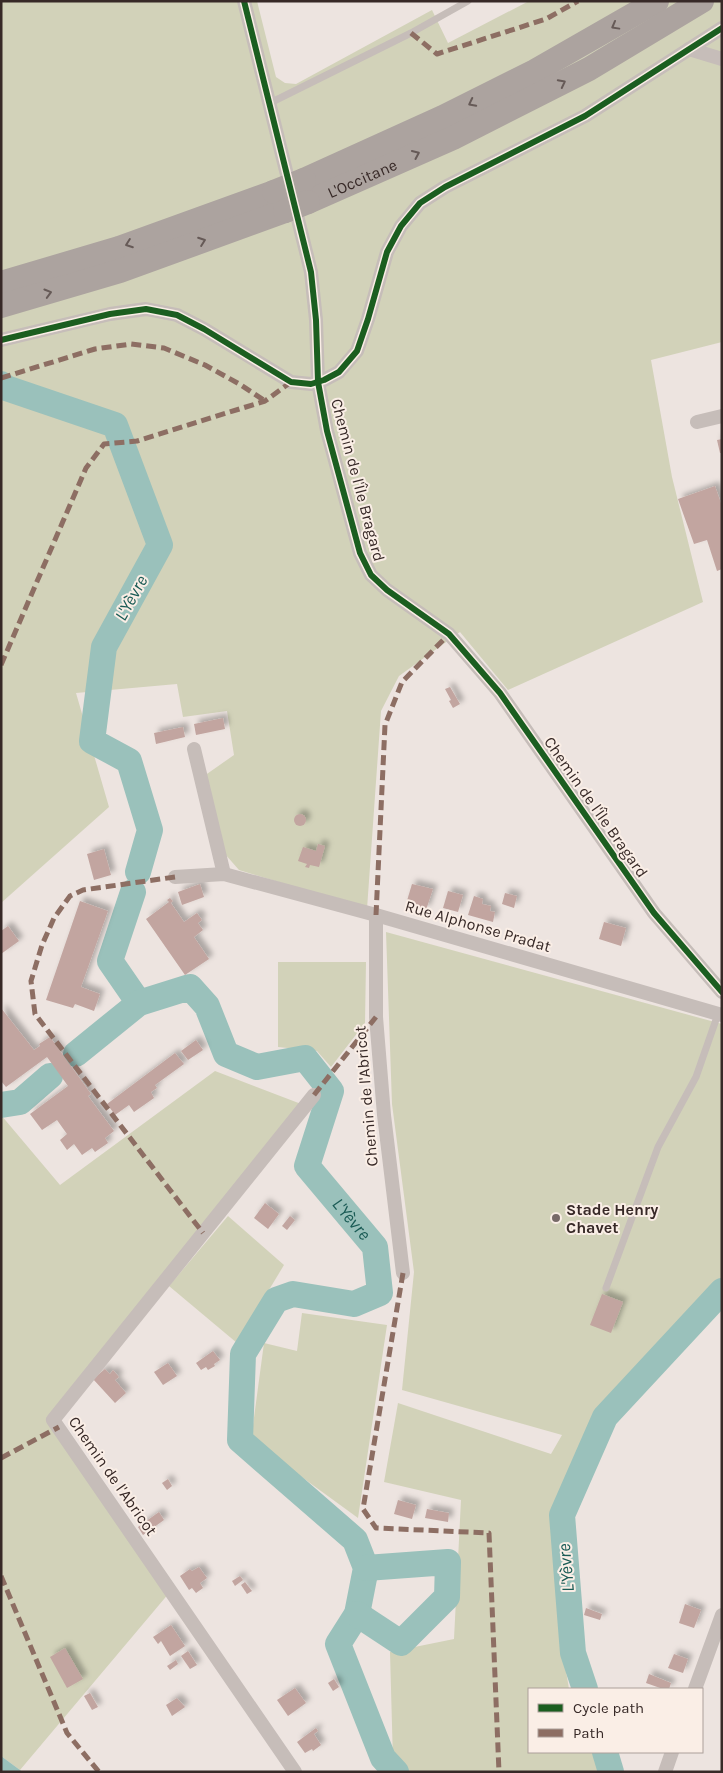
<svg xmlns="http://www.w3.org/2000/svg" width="723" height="1773" viewBox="0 0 723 1773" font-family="Karla,sans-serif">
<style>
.green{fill:#d2d2b9}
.water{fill:#9ac1bb}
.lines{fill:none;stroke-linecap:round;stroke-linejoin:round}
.river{stroke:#9ac1bb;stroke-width:26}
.building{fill:#c2a5a0;filter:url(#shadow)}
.service{stroke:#c6bdb9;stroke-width:7}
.minor{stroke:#c6bdb9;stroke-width:14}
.motorway{stroke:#aca39f;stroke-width:24}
.motorway-bridge{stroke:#aca39f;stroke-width:24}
.quiet{stroke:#8d6e63;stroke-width:5;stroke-dasharray:10 5;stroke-linecap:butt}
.cycleway-casing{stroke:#faeee6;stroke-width:9}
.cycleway{stroke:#1b5e20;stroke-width:6}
.oneway{stroke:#665a57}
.poi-dot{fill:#776a68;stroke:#faeee6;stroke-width:2}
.labels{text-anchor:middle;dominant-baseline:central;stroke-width:4;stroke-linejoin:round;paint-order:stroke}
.street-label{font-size:16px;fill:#372927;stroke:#faeee6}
.poi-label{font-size:16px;font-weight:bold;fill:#372927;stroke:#faeee6;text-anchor:start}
.water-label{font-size:18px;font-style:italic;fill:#1a5b55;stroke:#faeee6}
</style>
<defs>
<filter id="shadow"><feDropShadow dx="4.5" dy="-4.5" stdDeviation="2.5" flood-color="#0004"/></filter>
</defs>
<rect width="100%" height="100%" fill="#ede4e0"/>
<g class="green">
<polygon points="1,1 257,1 276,77 285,83 296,84 432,10 448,43 529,1 722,1 722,342 651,360 672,477 703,602 508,690 460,632 399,676 381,711 367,909 239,870 218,846 204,776 234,755 227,711 183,717 177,684 76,693 109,807 1,903"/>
<polygon points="386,932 722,1024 722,1279 595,1417 561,1491 553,1536 563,1653 569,1689 529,1689 529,1752 597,1752 601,1760 599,1772 403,1772 393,1762 390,1652 454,1639 461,1500 384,1482 398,1403 551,1454 562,1435 402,1390 414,1272 392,1104"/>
<polygon points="278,962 366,962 365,1023 331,1067 317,1051 278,1047"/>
<polygon points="215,1071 309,1107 55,1419 175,1586 20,1770 1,1756 1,1115 60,1185"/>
<polygon points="228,1216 284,1265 237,1343 169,1286"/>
<polygon points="302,1313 387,1325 358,1518 251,1440 264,1343 297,1351"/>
</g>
<polygon class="water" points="1,1756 20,1770 22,1772 1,1772"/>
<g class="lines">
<g class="river">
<polyline points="1,384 6,388 115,425 160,545 104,647 92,741 129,761 150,830 138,872"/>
<polyline points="133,892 110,961 139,1003"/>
<path id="s1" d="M76,1054L139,1003L190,987L207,1006L226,1054L257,1067L305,1058L331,1091L307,1166L375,1247L380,1293L354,1304L293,1294L276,1300L243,1354L240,1440L355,1540L366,1568L357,1614L338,1644L383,1758L396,1772"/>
<polyline points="1,1105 20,1102 50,1076"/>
<polyline points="357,1614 401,1643 447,1597 448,1562 366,1568"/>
<polyline points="585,1689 573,1653 562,1515 605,1417 722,1291"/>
<polyline points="605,1752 611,1772"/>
</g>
</g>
<g class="building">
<polygon points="722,439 722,453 720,453 717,440"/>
<polygon points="715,486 722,506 722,569 717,571 707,540 694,544 678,499"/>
<polygon points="450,687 460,704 453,708 449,701 451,700 445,689"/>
<polygon points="223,718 225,729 196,735 194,724"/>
<polygon points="183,727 185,737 156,744 154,733"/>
<circle cx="300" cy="820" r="6"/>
<polygon points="318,844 325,846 319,867 310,865 309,868 305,867 307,864 298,861 303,847 316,851"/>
<polygon points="104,849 111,875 94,880 87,854"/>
<polygon points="200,884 204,897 182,905 178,892"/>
<polygon points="412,884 433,889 426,910 406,904"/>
<polygon points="448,891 463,895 458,912 443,908"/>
<polygon points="505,893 517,896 514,908 502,904"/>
<polygon points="474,896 483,899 482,904 491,906 490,911 495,912 493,922 468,915"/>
<polygon points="170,898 173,901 171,903 184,922 197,913 202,920 198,923 203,930 194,937 209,959 185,975 146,919 169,902 167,900"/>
<polygon points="80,901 108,911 81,987 100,994 94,1011 75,1004 73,1008 46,1000"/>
<polygon points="604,922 626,928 621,946 599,939"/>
<polygon points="8,926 19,941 1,954 1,931"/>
<polygon points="1,1008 34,1050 40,1046 39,1044 50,1037 91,1094 88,1096 114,1131 105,1138 108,1143 95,1152 92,1148 82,1155 74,1144 67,1150 60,1140 67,1134 57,1120 42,1130 30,1114 68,1086 47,1057 6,1087 1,1081"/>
<polygon points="196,1040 203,1050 188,1060 181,1051"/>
<polygon points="175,1053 184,1064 155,1085 157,1088 151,1092 154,1098 134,1112 129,1105 115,1115 107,1104"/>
<polygon points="265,1203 279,1214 268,1229 254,1218"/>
<polygon points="290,1216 295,1220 287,1230 282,1226"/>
<polygon points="602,1294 623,1302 611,1333 590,1325"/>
<polygon points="213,1351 220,1360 214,1364 215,1366 208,1370 206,1367 201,1370 196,1363"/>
<polygon points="168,1363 177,1376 163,1385 154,1372"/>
<polygon points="105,1369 110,1374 113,1370 119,1377 115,1380 126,1393 115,1403 93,1379"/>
<polygon points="168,1479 172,1486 167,1490 162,1483"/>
<polygon points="398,1500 416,1505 412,1519 394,1514"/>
<polygon points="427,1509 449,1513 448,1522 425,1518"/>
<polygon points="159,1512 164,1520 143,1535 138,1527"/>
<polygon points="199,1567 207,1578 200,1583 203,1588 196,1593 192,1588 189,1590 180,1576 190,1569 192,1571"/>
<polygon points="240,1576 243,1580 235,1586 232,1581"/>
<polygon points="245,1582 252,1591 247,1594 241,1585"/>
<polygon points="685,1604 701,1610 694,1628 679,1623"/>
<polygon points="586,1608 602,1614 600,1620 584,1615"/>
<polygon points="171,1625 185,1646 170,1656 161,1641 158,1644 153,1637"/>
<polygon points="65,1648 83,1679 67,1688 50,1657"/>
<polygon points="188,1651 197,1665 190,1669 181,1656"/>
<polygon points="674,1654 688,1659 683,1673 668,1668"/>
<polygon points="176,1660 178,1664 170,1670 167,1666"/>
<polygon points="649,1674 671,1683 669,1689 663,1689 646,1683"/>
<polygon points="334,1679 339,1687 333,1691 328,1683"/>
<polygon points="295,1688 306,1703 288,1716 277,1700"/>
<polygon points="90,1693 98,1707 92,1710 84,1696"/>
<polygon points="177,1698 185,1707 172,1716 166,1705"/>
<polygon points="316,1728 318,1731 314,1734 321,1745 313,1751 312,1749 305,1753 297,1742"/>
</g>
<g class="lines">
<g class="service">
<polyline points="270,103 411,33 468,1"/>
<polyline points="606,1288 658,1147 696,1077 718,1014"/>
</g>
<g class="minor">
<polyline points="244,1 311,272 316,320 318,382 327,431 360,553 371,575 387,590 449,634 500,693 654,913 722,992"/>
<polyline points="689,49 722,59"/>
<polyline points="1,340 110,314 146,309 177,315 204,329 291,382 311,384 324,380 339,372 357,351 368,319 387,252 401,226 420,203 445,187 585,116 722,28"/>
<polyline points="697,422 722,416"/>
<polyline points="194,749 224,874"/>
<polyline points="175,877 224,874 376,915 722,1015"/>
<polyline points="376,915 376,1017 384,1115 403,1273"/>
<polyline points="695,1689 722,1615"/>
<polyline points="295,1772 53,1420 314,1095"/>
<polyline points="665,1772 672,1752"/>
</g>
<g class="motorway">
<polyline points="304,180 443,117 535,71 657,1"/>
<path id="s2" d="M308,202L453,138L589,69L702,1"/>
<polyline points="1,283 119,248 274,192"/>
<polyline points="1,306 120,271 285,211"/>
</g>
<g class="motorway-bridge">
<polyline points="274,192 304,180"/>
<polyline points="285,211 308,202"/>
</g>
<g class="quiet">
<polyline points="411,33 437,54 546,19 578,1"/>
<polyline points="1,378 95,349 131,344 164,348 205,365 241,385 265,401"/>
<polyline points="1,665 86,468 104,444 137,441 265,401 291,382"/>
<polyline points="175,877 83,890 70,896 54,918 42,945 31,981 35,1014 203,1233"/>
<polyline points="376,915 385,725 402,682 449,634"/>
<polyline points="314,1095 376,1017"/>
<polyline points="403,1273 363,1509 376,1528 489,1533 499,1772"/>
<polyline points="1,1458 59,1427"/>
<polyline points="1,1576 67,1733 99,1772"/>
</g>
<defs>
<g id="cycleway">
<polyline points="244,1 311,272 316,320 318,382 327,431 360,553 371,575 387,590 449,634 500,693 654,913 722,992"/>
<polyline points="1,340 110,314 146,309 177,315 204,329 291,382 311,384 324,380 339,372 357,351 368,319 387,252 401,226 420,203 445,187 585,116 722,28"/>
</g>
</defs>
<use href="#cycleway" class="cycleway-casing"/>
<use href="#cycleway" class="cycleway"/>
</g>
<defs><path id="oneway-chevron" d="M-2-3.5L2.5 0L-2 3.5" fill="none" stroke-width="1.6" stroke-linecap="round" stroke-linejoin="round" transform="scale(1.25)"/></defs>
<g class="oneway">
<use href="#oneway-chevron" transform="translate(615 26) rotate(151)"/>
<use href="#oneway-chevron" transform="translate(562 83) rotate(-27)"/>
<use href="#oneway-chevron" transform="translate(472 103) rotate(153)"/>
<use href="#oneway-chevron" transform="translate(416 154) rotate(-24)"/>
<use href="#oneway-chevron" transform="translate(202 241) rotate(-20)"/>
<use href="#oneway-chevron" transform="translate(129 244) rotate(160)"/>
<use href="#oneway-chevron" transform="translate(48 293) rotate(-16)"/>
</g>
<circle class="poi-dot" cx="556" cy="1218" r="5"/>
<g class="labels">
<g class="street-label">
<text stroke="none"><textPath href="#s2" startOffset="59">L'Occitane</textPath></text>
<text transform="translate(358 480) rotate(75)">Chemin de l'Île Bragard</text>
<text transform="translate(596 807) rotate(55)">Chemin de l'Île Bragard</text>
<text transform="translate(478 926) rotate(16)">Rue Alphonse Pradat</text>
<text transform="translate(366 1096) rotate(-95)">Chemin de l'Abricot</text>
<text transform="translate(113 1476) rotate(55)">Chemin de l'Abricot</text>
</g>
<g class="poi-label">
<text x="566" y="1209">Stade Henry<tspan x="566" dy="18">Chavet</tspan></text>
</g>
<g class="water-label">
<text transform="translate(131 598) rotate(-61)">L'Yèvre</text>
<text stroke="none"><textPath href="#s1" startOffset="484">L'Yèvre</textPath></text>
<text transform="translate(566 1568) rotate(-95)">L'Yèvre</text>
</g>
</g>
<rect width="723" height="1773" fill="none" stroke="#372927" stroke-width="5"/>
<rect x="528" y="1688" width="175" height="65" fill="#faeee6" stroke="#ac9f9a"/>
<rect x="538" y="1704" width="25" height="8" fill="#1b5e20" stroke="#ac9f9a"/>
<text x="573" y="1713" font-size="15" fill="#372927">Cycle path</text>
<rect x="538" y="1729" width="25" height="8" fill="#8d6e63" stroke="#ac9f9a"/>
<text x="573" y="1738" font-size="15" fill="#372927">Path</text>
</svg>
